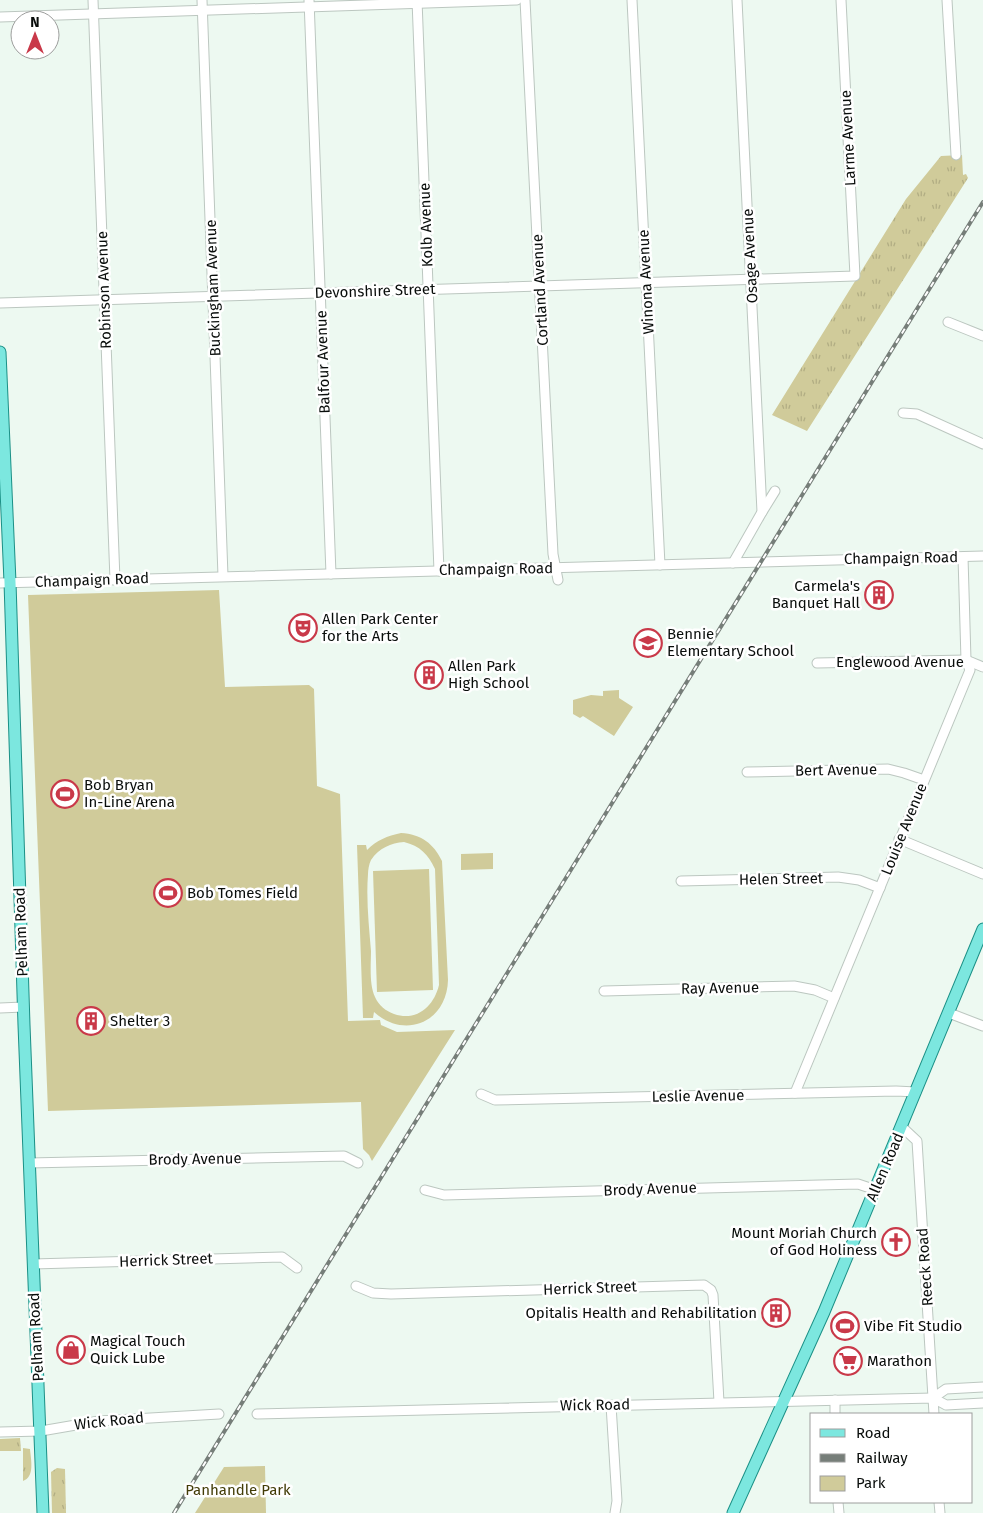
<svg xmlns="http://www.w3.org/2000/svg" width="983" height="1513" viewBox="0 0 983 1513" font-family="'Fira Sans',sans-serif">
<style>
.grass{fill:url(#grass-tufts)}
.green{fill:#d0cb9a;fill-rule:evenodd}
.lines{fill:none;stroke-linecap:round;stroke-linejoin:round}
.minor-casing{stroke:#bcc7c0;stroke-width:11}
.major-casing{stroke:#1b9086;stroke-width:13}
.minor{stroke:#fff;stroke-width:9}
.major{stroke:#7ce7df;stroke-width:11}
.rail-casing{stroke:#767e79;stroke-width:4}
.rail{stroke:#fff;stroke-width:2;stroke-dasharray:5.5;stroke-linecap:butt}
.labels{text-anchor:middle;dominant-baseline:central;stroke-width:5;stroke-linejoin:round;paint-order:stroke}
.street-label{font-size:15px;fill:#090d0b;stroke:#fff}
.poi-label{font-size:15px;fill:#090d0b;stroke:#fff;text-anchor:start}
.park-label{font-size:15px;fill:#423c07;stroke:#fff}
</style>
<defs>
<pattern id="grass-tufts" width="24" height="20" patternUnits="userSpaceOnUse" patternTransform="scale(1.25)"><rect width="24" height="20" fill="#d0cb9a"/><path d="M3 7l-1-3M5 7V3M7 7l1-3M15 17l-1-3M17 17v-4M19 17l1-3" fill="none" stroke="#b1ad83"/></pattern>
</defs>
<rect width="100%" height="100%" fill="#edf9f1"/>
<g class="grass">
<polygon points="962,155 963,175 966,174 968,178 807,431 772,415 906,199 941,156"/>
<polygon points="20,1438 21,1451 0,1451 0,1439"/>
<path d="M23,1448L30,1449C31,1460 35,1477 23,1481Z"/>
<polygon points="57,1468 65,1469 66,1513 52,1513 51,1472"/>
</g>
<g class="green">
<polygon points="219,590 225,687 309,685 314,689 317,786 340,794 348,1021 380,1020 381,1025 397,1032 455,1030 372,1161 369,1155 363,1149 361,1102 48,1111 28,595"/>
<polygon points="619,690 619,698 633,707 614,736 583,716 580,718 573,714 573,700 591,695 603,696 603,691"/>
<path d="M401,833C421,834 434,844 442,861L448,980C447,1022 405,1040 374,1012L373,1018H363L357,845H366L367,850C377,840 387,836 401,833ZM404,842C420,846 428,854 435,869L439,985C434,1006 417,1022 394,1014C386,1011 379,1006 375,997C369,984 371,965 371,951C369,926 366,900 368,874C368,870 369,864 371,860C379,848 391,843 404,842Z"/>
<polygon points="493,853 493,869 461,870 461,854"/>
<polygon points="429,869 433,990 377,992 373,871"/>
<polygon points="265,1466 266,1513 195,1513 224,1467"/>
</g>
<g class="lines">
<defs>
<g id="minor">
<polyline points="93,0 115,580"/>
<polyline points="202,0 223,576"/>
<polyline points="309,0 331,574"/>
<polyline points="417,0 439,571"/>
<polyline points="525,0 553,554 558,580"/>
<polyline points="632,0 660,565"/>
<polyline points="947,0 956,155"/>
<polyline points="0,17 517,0"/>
<polyline points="0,303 855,276 841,0"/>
<polyline points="948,322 983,336"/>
<polyline points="903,413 917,414 983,444"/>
<polyline points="762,512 775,491"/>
<polyline points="733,563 762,512 737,0"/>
<polyline points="0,583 983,556"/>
<polyline points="817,663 966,660 983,667"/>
<polyline points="747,772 888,769 904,773 924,780"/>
<polyline points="899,839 983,874"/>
<polyline points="681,881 838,877 859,880 880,888"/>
<polyline points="604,991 794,986 815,990 834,998"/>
<polyline points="0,1008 23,1007"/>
<polyline points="949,1013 983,1026"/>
<polyline points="795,1093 970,670 966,660 963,557"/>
<polyline points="481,1094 495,1100 896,1091 916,1092"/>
<polyline points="902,1127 917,1141 934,1414"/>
<polyline points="29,1163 344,1156 358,1163"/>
<polyline points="425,1190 444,1195 858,1184 876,1190"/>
<polyline points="33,1264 282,1257 297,1268"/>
<polyline points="356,1286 373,1293 391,1294 704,1285 711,1290 713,1295 719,1402"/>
<polyline points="933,1398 946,1389 983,1387"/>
<polyline points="835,1400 835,1414"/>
<polyline points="611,1405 617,1501 615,1513"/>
<polyline points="257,1414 933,1398 946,1405 983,1403"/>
<polyline points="0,1432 41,1431 99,1421 219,1414"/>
<polyline points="838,1502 839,1513"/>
<polyline points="939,1502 940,1513"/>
</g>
<g id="major">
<polyline points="0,352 10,582 24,1025 43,1513"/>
<polyline points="733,1513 824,1312 983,929"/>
</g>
</defs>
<use href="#minor" class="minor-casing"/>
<use href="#major" class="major-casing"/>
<use href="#minor" class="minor"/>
<use href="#major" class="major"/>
<defs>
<polyline id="rail" points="174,1513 983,202"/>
</defs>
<use href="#rail" class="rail-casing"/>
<use href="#rail" class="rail"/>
</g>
<defs>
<symbol id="building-ring" viewBox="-11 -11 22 22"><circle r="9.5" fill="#fff" stroke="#c93949" stroke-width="1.5"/><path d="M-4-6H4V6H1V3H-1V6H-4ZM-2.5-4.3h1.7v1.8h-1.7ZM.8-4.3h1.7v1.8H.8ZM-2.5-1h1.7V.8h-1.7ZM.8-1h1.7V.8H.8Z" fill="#c93949"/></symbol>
<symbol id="theatre-ring" viewBox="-11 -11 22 22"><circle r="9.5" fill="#fff" stroke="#c93949" stroke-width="1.5"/><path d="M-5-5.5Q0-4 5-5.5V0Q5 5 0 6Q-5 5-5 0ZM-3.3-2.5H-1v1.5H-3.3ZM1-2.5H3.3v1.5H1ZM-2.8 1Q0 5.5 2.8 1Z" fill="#c93949"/></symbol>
<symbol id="school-ring" viewBox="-11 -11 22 22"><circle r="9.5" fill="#fff" stroke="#c93949" stroke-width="1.5"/><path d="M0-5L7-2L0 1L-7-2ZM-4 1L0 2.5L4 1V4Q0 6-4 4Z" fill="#c93949"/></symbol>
<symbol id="stadium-ring" viewBox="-11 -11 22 22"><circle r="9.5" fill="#fff" stroke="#c93949" stroke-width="1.5"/><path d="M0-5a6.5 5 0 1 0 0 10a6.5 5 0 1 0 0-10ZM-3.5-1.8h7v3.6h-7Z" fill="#c93949"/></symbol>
<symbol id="church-ring" viewBox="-11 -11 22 22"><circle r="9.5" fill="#fff" stroke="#c93949" stroke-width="1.5"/><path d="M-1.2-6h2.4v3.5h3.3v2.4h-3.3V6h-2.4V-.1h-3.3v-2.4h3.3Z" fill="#c93949"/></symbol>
<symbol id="shop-ring" viewBox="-11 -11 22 22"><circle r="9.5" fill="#fff" stroke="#c93949" stroke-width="1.5"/><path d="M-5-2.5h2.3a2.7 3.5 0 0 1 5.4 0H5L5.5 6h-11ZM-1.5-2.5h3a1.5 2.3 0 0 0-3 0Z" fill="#c93949"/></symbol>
<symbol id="supermarket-ring" viewBox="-11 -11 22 22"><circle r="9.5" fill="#fff" stroke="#c93949" stroke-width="1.5"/><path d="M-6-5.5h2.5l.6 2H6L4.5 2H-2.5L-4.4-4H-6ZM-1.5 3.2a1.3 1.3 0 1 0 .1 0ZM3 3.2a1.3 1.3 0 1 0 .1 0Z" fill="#c93949"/></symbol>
</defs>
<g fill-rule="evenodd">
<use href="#building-ring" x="863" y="579" width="32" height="32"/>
<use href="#theatre-ring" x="287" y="612" width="32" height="32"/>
<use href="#school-ring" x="632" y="627" width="32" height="32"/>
<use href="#building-ring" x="413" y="659" width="32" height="32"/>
<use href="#stadium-ring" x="49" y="778" width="32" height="32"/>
<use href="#stadium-ring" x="152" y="877" width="32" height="32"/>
<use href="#building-ring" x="75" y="1005" width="32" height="32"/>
<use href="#church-ring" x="880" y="1226" width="32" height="32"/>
<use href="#building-ring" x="760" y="1297" width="32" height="32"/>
<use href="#stadium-ring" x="829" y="1310" width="32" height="32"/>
<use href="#shop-ring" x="55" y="1334" width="32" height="32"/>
<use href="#supermarket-ring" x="832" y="1345" width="32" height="32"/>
</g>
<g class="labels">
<g class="street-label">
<text transform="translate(848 138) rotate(-93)">Larme Avenue</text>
<text transform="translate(426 225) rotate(-92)">Kolb Avenue</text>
<text transform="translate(750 256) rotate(-93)">Osage Avenue</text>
<text transform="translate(646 282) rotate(-93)">Winona Avenue</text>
<text transform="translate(213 288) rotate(-92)">Buckingham Avenue</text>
<text transform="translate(104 290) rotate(-92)">Robinson Avenue</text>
<text transform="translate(540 290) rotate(-93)">Cortland Avenue</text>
<text transform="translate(375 291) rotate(-2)">Devonshire Street</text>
<text transform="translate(323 362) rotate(-92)">Balfour Avenue</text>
<text transform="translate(901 558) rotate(-1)">Champaign Road</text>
<text transform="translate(496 569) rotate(-1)">Champaign Road</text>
<text transform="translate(92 580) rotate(-2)">Champaign Road</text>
<text x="900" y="662">Englewood Avenue</text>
<text transform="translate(836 770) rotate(-1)">Bert Avenue</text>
<text transform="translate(904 829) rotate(-68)">Louise Avenue</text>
<text transform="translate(781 879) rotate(-1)">Helen Street</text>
<text transform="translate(21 932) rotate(-92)">Pelham Road</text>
<text transform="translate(720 988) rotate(-1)">Ray Avenue</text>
<text transform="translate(698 1096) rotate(-1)">Leslie Avenue</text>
<text transform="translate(195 1159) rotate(-1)">Brody Avenue</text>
<text transform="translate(885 1167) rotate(-67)">Allen Road</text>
<text transform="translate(650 1189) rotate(-2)">Brody Avenue</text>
<text transform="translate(166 1260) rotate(-2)">Herrick Street</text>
<text transform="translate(925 1267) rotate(-94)">Reeck Road</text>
<text transform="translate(590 1288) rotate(-2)">Herrick Street</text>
<text transform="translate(36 1337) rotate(-93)">Pelham Road</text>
<text transform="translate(595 1405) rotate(-1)">Wick Road</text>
<text transform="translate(109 1421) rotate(-6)">Wick Road</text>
</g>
<g class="poi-label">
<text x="860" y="586" text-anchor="end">Carmela's<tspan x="860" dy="17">Banquet Hall</tspan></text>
<text x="322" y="619">Allen Park Center<tspan x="322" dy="17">for the Arts</tspan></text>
<text x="667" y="634">Bennie<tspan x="667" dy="17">Elementary School</tspan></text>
<text x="448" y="666">Allen Park<tspan x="448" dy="17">High School</tspan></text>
<text x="84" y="785">Bob Bryan<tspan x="84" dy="17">In-Line Arena</tspan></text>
<text x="187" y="893">Bob Tomes Field</text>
<text x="110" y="1021">Shelter 3</text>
<text x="877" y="1233" text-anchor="end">Mount Moriah Church<tspan x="877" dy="17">of God Holiness</tspan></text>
<text x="757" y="1313" text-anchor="end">Opitalis Health and Rehabilitation</text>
<text x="864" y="1326">Vibe Fit Studio</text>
<text x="90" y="1341">Magical Touch<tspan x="90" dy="17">Quick Lube</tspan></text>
<text x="867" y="1361">Marathon</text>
</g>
<g class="park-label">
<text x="238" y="1490">Panhandle Park</text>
</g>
</g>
<rect x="810" y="1413" width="162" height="90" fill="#ffffff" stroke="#9d9e9d"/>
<rect x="820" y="1429" width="25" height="8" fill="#7ce7df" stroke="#9d9e9d"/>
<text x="856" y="1438" font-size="15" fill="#090d0b">Road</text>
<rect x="820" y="1454" width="25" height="8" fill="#767e79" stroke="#9d9e9d"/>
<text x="856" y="1463" font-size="15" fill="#090d0b">Railway</text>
<rect x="820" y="1476" width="25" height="15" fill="#d0cb9a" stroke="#9d9e9d"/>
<text x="856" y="1488" font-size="15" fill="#090d0b">Park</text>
<g transform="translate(35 35)"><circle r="24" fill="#ffffff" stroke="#9d9e9d"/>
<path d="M0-4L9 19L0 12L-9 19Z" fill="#c93949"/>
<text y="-8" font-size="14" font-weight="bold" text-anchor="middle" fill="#090d0b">N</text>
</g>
</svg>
